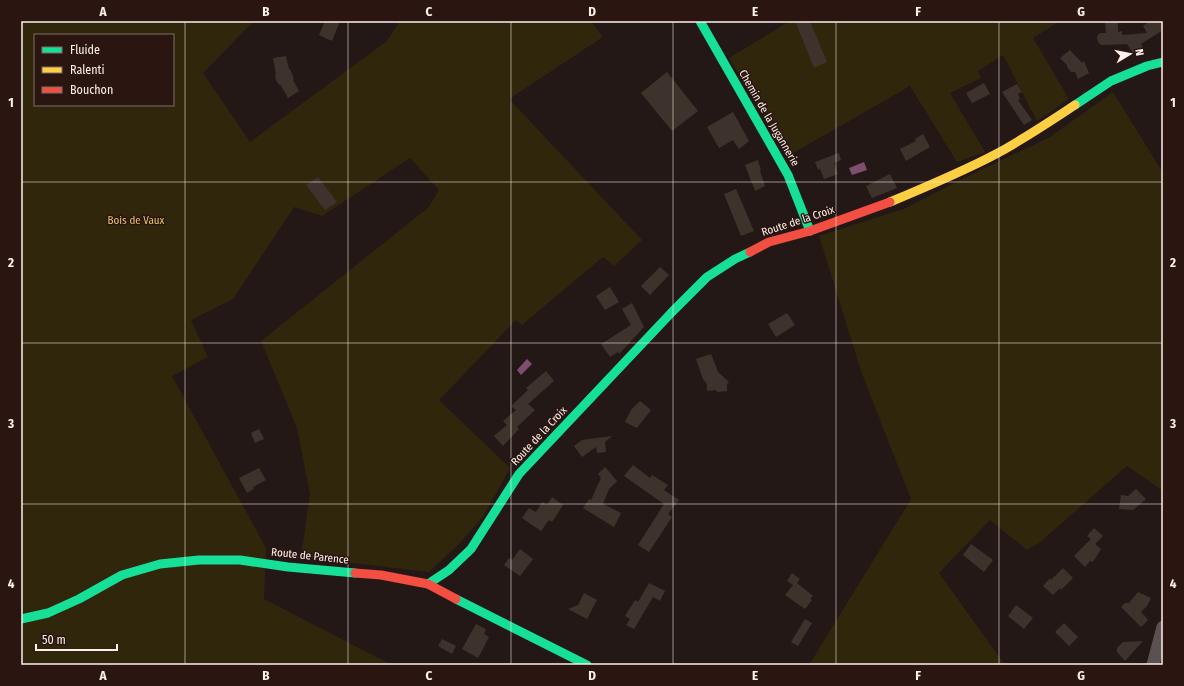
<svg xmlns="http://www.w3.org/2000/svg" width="1184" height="686" viewBox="0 0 1184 686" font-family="'Fira Sans Condensed',sans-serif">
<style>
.green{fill:#30260b;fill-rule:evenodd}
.water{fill:#7e4e6f}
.building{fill:#3e332c}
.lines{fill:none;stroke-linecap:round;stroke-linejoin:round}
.street{stroke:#5b5052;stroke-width:13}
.fast{stroke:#16e098;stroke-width:9}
.slow{stroke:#ffcf43;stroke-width:9}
.jam{stroke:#f24e42;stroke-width:9}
.grid{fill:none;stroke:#fdf0ed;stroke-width:1;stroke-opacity:0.55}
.labels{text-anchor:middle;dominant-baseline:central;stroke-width:3;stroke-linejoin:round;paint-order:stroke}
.street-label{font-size:11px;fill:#fdf0ed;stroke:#2a1510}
.park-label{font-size:11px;fill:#e3c368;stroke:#2a1510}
.neatline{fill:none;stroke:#fdf0ed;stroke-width:1.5}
.grid-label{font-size:13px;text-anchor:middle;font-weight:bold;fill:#fdf0ed}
</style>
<rect width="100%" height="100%" fill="#241816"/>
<g class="green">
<path d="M21,21H254L203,73L250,142L387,41L400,21H591L603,37L509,99L642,240L614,266L603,257L522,325L516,320L439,400L510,468L483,517L459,544L429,572L301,557L310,494L297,428L261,341L429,207L439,190L410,158L322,216L294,207L233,299L191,320L208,357L172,376L266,548L264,599L392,665H21ZM35,35H173V105H35Z"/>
<polygon points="790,21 1060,21 1033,38 1069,99 1037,121 1003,55 978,71 981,78 950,93 985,152 957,162 910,86 788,156 729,58"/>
<polygon points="1113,92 1163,173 1163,491 1127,466 1039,543 1027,550 990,520 939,573 1005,665 809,665 911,499 862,374 819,236 906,208 962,179 1050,137"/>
</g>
<g class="water">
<polygon points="864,162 867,170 852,175 849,168"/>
<polygon points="527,359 532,364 521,375 517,370"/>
</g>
<g class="building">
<polygon points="325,21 340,21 332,41 319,35"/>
<polygon points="801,21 810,21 827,62 814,68 796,23"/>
<polygon points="1105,21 1118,21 1118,32 1122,31 1122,35 1147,33 1143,26 1150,21 1163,21 1163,30 1141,44 1143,48 1133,53 1127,44 1106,45 1101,45 1098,42 1097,36 1100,33 1106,33"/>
<polygon points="1070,50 1082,63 1084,61 1089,73 1078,79 1075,72 1071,72 1067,67 1067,65 1060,58"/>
<polygon points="286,56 289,69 290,69 294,79 293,80 299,91 288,98 280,84 279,85 276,80 275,75 276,74 273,58"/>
<polygon points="667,72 698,111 672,131 641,93"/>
<polygon points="984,83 990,94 972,103 966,93"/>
<polygon points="1017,84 1022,92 1018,94 1020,99 1018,100 1032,120 1024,125 1002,92"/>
<polygon points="733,112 749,141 739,149 733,140 719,148 707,127"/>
<polygon points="923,134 930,147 906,161 900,149 916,141 915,139"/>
<polygon points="839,153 841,160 834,163 838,174 824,179 820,169 818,170 815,162"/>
<polygon points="758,160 761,171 760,171 765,186 755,191 745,165"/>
<polygon points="890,174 897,188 872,198 866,186"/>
<polygon points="318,177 337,202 325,210 306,185"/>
<polygon points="736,189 754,231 741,236 724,194"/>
<polygon points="660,267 669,275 650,295 641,286"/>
<polygon points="610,287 619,302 605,310 596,296"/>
<polygon points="632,303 644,327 619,354 618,352 610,357 601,344 631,325 622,309"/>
<polygon points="787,313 795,325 776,337 768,324"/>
<polygon points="711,354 718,372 729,382 727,384 727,391 718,392 715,390 707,391 707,384 703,379 696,359"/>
<polygon points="546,371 554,381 528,404 535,410 517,427 519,429 503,446 494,436 507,425 503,421 516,410 511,406 528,390 526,388"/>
<polygon points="640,401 651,410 637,428 625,422 631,410"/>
<polygon points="259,429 264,439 255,443 251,433"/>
<polygon points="612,436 605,442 606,452 597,453 596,447 582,457 574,446 582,440"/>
<polygon points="633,465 650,478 652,475 668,485 664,490 679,500 668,514 672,517 649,552 638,545 664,504 624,476"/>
<polygon points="605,467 617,481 609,489 603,504 621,513 614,527 583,508 589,499 591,500 601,478 598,474"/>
<polygon points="259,468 266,480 253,487 254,489 247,493 239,478"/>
<polygon points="1136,489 1146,499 1133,510 1119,509 1121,495 1128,496"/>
<polygon points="552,497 563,505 552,522 549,520 541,531 522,518 529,508 536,512 542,502 547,505"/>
<polygon points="1094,528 1103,536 1095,544 1101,549 1095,559 1092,562 1090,561 1085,567 1074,556 1091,539 1087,536"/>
<polygon points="971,544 993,560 984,572 963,555"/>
<polygon points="520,549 533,559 520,576 504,565 509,558 512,560"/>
<polygon points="1063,568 1073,578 1061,590 1060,588 1053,595 1043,586 1050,578 1051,580"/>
<polygon points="792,573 800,579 797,583 813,596 810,599 812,600 805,609 785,595 793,585 787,581"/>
<polygon points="649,583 665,591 660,601 653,597 634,629 626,625 630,619 625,616 635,600 638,602"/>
<polygon points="1138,592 1151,598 1147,606 1141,612 1148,620 1141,627 1121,607 1125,603 1129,603"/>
<polygon points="584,593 597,600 587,619 568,609 578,605"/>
<polygon points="1016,605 1033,618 1024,629 1008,616"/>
<polygon points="805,619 812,623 798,646 791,642"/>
<polygon points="1064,623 1078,637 1069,646 1055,632"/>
<polygon points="476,624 486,629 484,634 489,637 478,658 462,649"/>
<polygon points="442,639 456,646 452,654 438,646"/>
<polygon points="1143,641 1125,661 1117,652 1117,648 1123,642"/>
</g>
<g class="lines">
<polyline class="street" points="1153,665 1163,627"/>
<g class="fast">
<polyline points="700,21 788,175 810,231"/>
<polyline points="1075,105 1111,81 1147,66 1163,62"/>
<polyline points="428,584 449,570 471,549 519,474 672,312 707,277 735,259 750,252"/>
<polyline points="456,599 587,665"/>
<polyline points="21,619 48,613 79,599 122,575 160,564 199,560 240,560 288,567 355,573"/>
</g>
<path class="slow" d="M890,202C926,187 962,172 996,154C1024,139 1049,122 1075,105"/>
<g class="jam">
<polyline points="750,252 769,242 810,231 890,202"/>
<polyline points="355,573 381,575 428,584 456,599"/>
</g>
</g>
<path class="grid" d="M185,21V665M348,21V665M511,21V665M673,21V665M836,21V665M999,21V665M21,182H1163M21,343H1163M21,504H1163"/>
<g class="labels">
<g class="street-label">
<text transform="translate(769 118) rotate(60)">Chemin de la Jugannerie</text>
<text transform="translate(798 221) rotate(-18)">Route de la Croix</text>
<text transform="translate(539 436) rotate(-47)">Route de la Croix</text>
<text transform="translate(310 556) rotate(6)">Route de Parence</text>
</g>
<g class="park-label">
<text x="136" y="220">Bois de Vaux</text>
</g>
</g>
<rect width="1184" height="686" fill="none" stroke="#2a1510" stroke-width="44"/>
<rect x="34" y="34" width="140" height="72" fill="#2a1510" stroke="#7e6d68"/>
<rect x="42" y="47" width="20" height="6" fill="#16e098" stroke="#7e6d68"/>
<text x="70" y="54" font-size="12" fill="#fdf0ed">Fluide</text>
<rect x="42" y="67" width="20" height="6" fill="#ffcf43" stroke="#7e6d68"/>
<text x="70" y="74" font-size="12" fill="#fdf0ed">Ralenti</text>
<rect x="42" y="87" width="20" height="6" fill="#f24e42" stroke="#7e6d68"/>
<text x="70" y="94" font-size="12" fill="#fdf0ed">Bouchon</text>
<g transform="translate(1130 54) rotate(80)" stroke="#2a1510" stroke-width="3" paint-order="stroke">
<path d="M0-3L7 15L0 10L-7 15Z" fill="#fdf0ed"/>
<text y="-6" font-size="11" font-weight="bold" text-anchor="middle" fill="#fdf0ed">N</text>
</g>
<path d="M36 644v6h81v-6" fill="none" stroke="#fdf0ed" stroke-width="2"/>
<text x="42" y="644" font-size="12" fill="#fdf0ed" stroke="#2a1510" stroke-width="3" paint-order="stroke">50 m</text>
<rect x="22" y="22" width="1140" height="642" class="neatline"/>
<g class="grid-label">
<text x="103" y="16">A</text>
<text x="266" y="16">B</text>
<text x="429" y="16">C</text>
<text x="592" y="16">D</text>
<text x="755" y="16">E</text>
<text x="918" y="16">F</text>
<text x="1081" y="16">G</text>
<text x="11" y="107">1</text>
<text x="1173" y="107">1</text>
<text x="11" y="267">2</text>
<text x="1173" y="267">2</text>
<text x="11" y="428">3</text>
<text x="1173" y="428">3</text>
<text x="11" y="588">4</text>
<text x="1173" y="588">4</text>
<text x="103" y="680">A</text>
<text x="266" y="680">B</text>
<text x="429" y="680">C</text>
<text x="592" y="680">D</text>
<text x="755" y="680">E</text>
<text x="918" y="680">F</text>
<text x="1081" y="680">G</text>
</g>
</svg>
